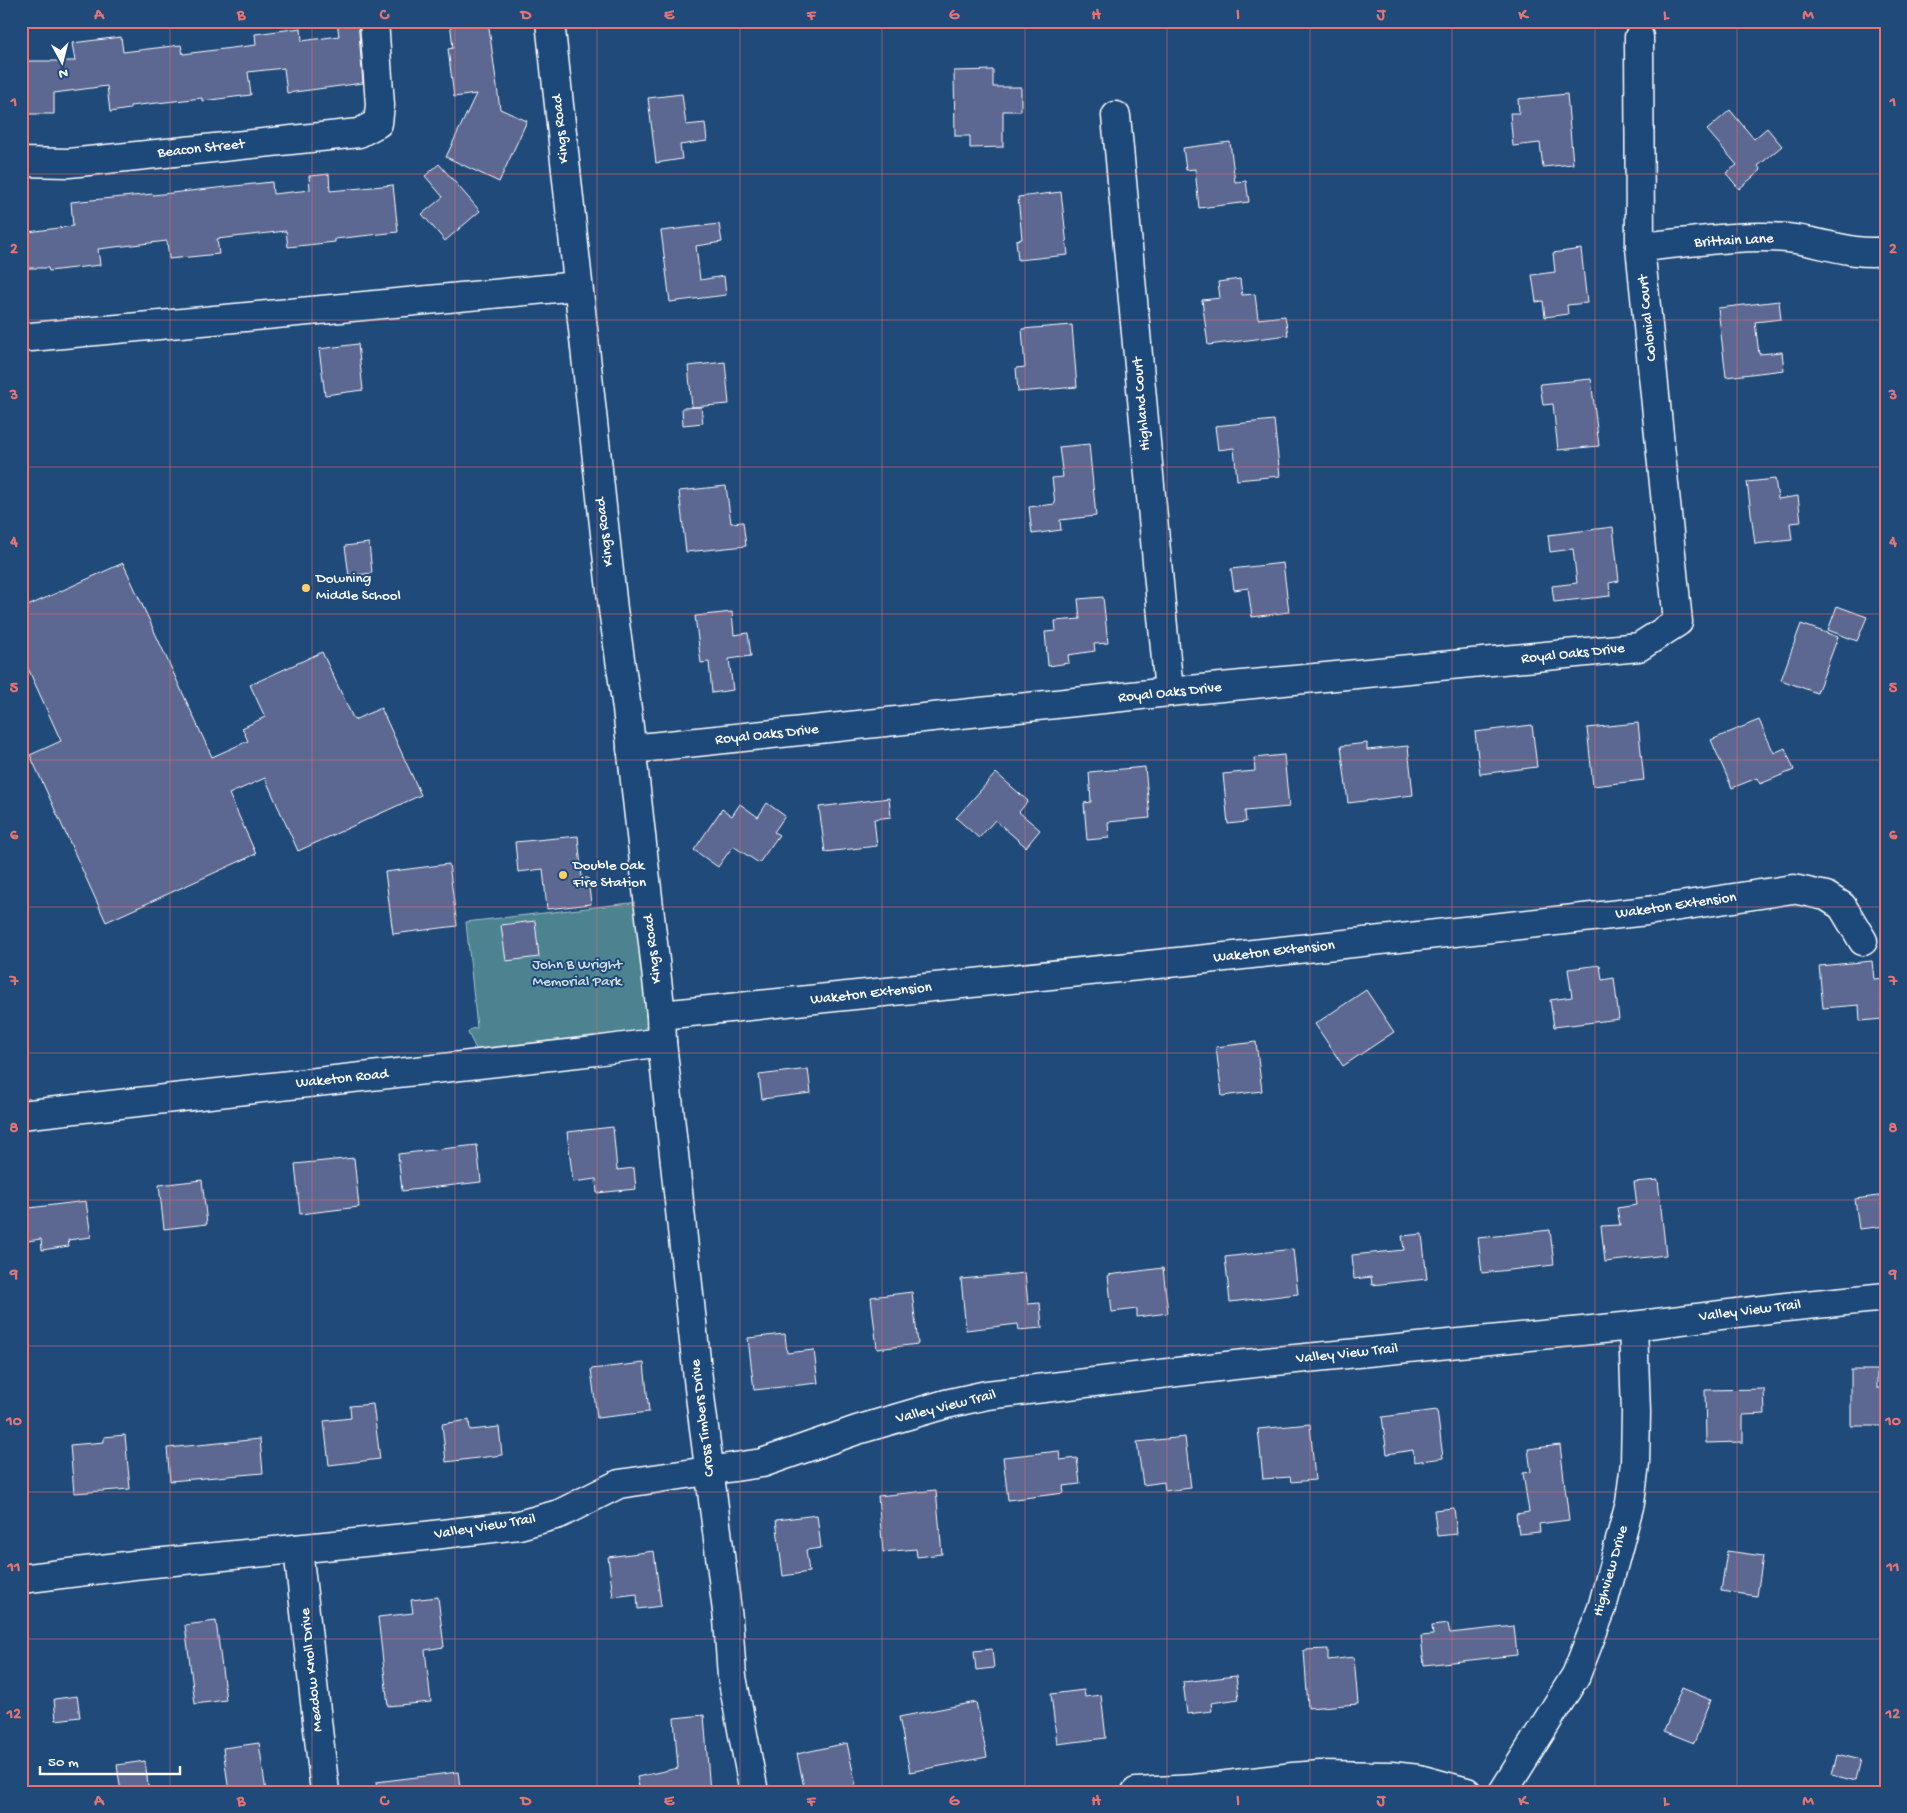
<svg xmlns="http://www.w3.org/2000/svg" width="1907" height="1813" viewBox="0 0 1907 1813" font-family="'Gochi Hand',sans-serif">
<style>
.green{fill:#4e8391;stroke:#a6c1c8}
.building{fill:#5d6892;stroke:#fff}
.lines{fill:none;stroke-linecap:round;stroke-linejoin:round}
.minor-casing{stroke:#fff;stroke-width:31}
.minor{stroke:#1f4a7a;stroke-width:28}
.grid{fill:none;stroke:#e47373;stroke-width:1;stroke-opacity:0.55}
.poi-dot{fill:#ffd166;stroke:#1f4a7a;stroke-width:2}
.labels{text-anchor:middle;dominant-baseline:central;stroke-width:4;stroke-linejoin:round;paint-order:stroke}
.street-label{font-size:15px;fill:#fff;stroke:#1f4a7a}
.poi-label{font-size:15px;fill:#fff;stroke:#1f4a7a;text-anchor:start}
.park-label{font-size:15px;fill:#d3e0e4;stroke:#1f4a7a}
.neatline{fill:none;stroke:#e47373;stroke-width:2}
.grid-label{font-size:16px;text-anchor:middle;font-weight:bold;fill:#e47373}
</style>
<rect width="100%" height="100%" fill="#1f4a7a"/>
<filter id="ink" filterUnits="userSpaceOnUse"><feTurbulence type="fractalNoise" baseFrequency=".02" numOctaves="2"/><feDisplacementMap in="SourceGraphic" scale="10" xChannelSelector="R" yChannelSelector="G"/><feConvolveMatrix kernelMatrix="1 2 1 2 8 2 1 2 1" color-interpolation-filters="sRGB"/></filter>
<g filter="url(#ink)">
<polygon class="green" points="639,902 650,1019 644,1030 476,1049 468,1033 471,1029 477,1028 466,922"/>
<g class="building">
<polygon points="337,21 358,21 363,83 287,93 284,68 248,72 251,95 202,101 202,98 130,106 130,109 110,112 107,86 54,93 54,114 21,114 21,61 75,61 72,43 121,37 123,52 181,45 183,54 256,45 255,34 301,28 302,41 339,36"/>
<polygon points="450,21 488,21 500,109 527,121 499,182 446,157 476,94 454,97 448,49 453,48"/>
<polygon points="993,70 993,87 1021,87 1021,111 1003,111 1003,147 970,148 970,136 955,136 954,71"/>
<polygon points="682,94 686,125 705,123 707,141 680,145 682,159 656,163 648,98"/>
<polygon points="1567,94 1573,164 1543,167 1540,143 1513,146 1510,113 1519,113 1518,99"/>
<polygon points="1730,110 1754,139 1767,128 1782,146 1758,166 1761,170 1739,189 1726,173 1737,165 1707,130"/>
<polygon points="1230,142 1235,182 1246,181 1249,202 1199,208 1195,169 1186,170 1183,148"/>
<polygon points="439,164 480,211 445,241 422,214 443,197 425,176"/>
<polygon points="329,174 330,191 393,185 398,232 335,239 335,242 288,247 286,231 217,239 219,254 169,259 167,241 98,249 100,265 49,271 48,268 21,268 21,233 73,226 71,202 153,194 153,195 272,182 273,194 310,190 309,176"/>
<polygon points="1061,192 1068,255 1018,260 1016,240 1022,239 1018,197"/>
<polygon points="719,224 722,242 696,246 700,280 724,276 726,295 670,302 661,231"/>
<polygon points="1581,249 1587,303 1567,305 1568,314 1545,317 1543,301 1536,302 1532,275 1555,272 1553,253"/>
<polygon points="1240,279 1242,295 1255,294 1258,319 1285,316 1288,335 1208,345 1202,300 1220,298 1218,282"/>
<polygon points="1779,301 1781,319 1755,322 1759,354 1782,352 1784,370 1726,377 1718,308"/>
<polygon points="1072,325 1077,387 1018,392 1016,368 1025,367 1022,329"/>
<polygon points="358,344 363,390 325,395 319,349"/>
<polygon points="725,362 729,404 692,407 688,366"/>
<polygon points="1591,379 1599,446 1558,450 1553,404 1543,405 1540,384"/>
<polygon points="701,407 703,423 683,425 682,408"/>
<polygon points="1274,420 1280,476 1237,480 1234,448 1218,450 1215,426"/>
<polygon points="1089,444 1096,516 1060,520 1061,530 1032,534 1029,507 1055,504 1052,478 1063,477 1059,447"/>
<polygon points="1775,479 1778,499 1798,496 1801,522 1790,523 1792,540 1755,544 1747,482"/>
<polygon points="726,486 731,523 743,522 746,546 686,552 679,491"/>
<polygon points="1613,527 1619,581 1609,583 1610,596 1554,602 1552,586 1577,583 1573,549 1550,552 1548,535"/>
<polygon points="369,543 372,573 349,576 345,546"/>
<polygon points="123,563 212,757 248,741 242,728 265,717 250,685 322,652 354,720 381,708 421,795 298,851 265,778 229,794 256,854 106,922 30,755 61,741 21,653 21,609"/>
<polygon points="1283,563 1289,612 1252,617 1248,588 1234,590 1231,569"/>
<polygon points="1103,597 1108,643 1094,644 1095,651 1068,655 1069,663 1048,666 1045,632 1056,631 1055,621 1080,619 1078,599"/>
<polygon points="1837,606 1867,617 1857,641 1828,630"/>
<polygon points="732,612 734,635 748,633 751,656 729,659 733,690 712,693 709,662 701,663 695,616"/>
<polygon points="1801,624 1838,637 1817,693 1781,680"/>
<polygon points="1759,720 1774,753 1785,748 1794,770 1760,784 1757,778 1732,788 1711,740"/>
<polygon points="1638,723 1644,780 1593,786 1587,728"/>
<polygon points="1532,725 1537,767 1480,774 1475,732"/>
<polygon points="1367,743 1367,750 1408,746 1413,795 1348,803 1341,746"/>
<polygon points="1284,755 1289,807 1245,811 1246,822 1228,824 1223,774 1255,771 1254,758"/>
<polygon points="1145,767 1150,818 1108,822 1109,838 1087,840 1084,803 1091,802 1089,772"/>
<polygon points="996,773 1028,801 1019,812 1040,830 1026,847 995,820 979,838 956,818"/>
<polygon points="889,798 891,817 874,819 877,846 825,852 819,807"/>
<polygon points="767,803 785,816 774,832 779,835 759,863 733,846 718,867 694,850 722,809 732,816 740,804 758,817"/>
<polygon points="578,836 582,878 588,878 591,904 547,909 543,869 518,872 515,842"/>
<polygon points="449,864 457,926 393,934 385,872"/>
<polygon points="535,921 539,957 506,961 501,925"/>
<polygon points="1872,961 1874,979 1886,978 1886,993 1881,993 1883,1019 1860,1021 1859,1005 1823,1008 1819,966"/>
<polygon points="1600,965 1602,980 1614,978 1619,1019 1554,1027 1550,1000 1572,997 1568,969"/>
<polygon points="1366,990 1394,1032 1343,1066 1315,1024"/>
<polygon points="1256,1042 1262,1091 1222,1096 1216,1047"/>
<polygon points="808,1069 811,1093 762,1099 759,1075"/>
<polygon points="613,1127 617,1170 634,1168 636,1189 597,1193 596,1179 573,1182 567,1132"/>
<polygon points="477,1145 481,1182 402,1191 398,1154"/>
<polygon points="354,1158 359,1207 300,1214 295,1164"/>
<polygon points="202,1180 207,1224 164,1229 159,1185"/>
<polygon points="1658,1180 1666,1255 1605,1262 1601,1226 1620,1225 1617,1208 1637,1205 1634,1182"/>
<polygon points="1886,1195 1886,1226 1859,1229 1855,1199"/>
<polygon points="86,1201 91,1237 68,1240 69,1246 42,1250 41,1239 21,1242 21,1209"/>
<polygon points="1550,1230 1554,1265 1482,1273 1478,1238"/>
<polygon points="1422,1234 1427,1279 1372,1285 1371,1277 1354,1279 1352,1255 1404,1250 1402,1236"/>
<polygon points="1293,1249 1298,1294 1230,1302 1225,1257"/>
<polygon points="1163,1268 1168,1313 1137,1317 1137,1309 1112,1312 1108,1275"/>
<polygon points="1025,1273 1028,1304 1040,1303 1042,1328 1019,1330 1018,1324 966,1330 961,1279"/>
<polygon points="912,1292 918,1344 877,1349 871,1297"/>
<polygon points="785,1334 787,1353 814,1350 818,1383 754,1390 748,1338"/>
<polygon points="644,1363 649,1412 597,1418 591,1369"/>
<polygon points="1851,1370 1877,1370 1877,1388 1886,1388 1886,1426 1851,1426"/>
<polygon points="1764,1389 1765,1414 1743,1415 1743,1442 1706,1443 1705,1390"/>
<polygon points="373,1404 380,1459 329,1465 324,1421 351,1418 350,1406"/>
<polygon points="1437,1410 1443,1458 1414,1462 1413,1450 1387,1454 1382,1417"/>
<polygon points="469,1420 470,1430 499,1427 502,1455 446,1462 442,1424"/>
<polygon points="1310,1424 1315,1480 1291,1482 1290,1477 1263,1479 1258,1429"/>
<polygon points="125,1435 130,1489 74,1493 70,1445 104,1442 104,1437"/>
<polygon points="1185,1437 1191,1488 1165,1491 1164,1482 1143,1485 1137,1442"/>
<polygon points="260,1439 263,1473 170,1481 167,1448"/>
<polygon points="1560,1445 1569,1520 1539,1524 1540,1532 1519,1534 1516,1514 1529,1512 1523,1473 1531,1472 1528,1449"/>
<polygon points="1059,1451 1060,1460 1077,1458 1080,1484 1063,1486 1064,1493 1008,1500 1003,1457"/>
<polygon points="936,1490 942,1554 917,1557 916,1549 883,1552 878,1496"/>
<polygon points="1454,1508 1457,1534 1437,1536 1434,1510"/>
<polygon points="817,1515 821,1548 806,1550 809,1572 783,1576 776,1520"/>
<polygon points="654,1551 661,1606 638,1609 637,1594 613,1597 608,1557"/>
<polygon points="1727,1551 1763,1556 1757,1596 1721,1591"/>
<polygon points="438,1597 444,1647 425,1650 431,1702 388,1706 378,1617 413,1613 411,1600"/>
<polygon points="216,1621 226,1700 195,1704 185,1625"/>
<polygon points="1448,1624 1450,1633 1514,1626 1517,1655 1424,1665 1421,1636 1433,1635 1432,1626"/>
<polygon points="992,1649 994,1668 976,1670 974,1651"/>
<polygon points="1328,1649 1328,1660 1354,1657 1358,1704 1308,1708 1304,1650"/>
<polygon points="1236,1676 1239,1699 1211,1703 1212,1711 1187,1714 1183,1682"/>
<polygon points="1682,1688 1711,1700 1694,1743 1664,1731"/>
<polygon points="1084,1690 1085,1697 1101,1695 1106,1738 1057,1744 1051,1694"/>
<polygon points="77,1696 80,1717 56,1720 54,1699"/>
<polygon points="976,1702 987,1757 910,1772 899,1717"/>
<polygon points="704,1715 710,1792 640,1792 637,1777 678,1768 674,1718"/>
<polygon points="259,1743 266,1792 229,1792 223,1748"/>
<polygon points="847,1743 856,1786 825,1792 805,1792 797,1754"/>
<polygon points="1837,1754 1861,1760 1856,1781 1832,1775"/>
<polygon points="145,1761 149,1792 121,1792 117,1765"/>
<polygon points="458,1772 460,1787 448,1788 448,1792 377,1792 376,1782"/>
</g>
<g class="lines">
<defs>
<g id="minor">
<polyline points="550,21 613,609 627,709 661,1015 662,1042 699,1388 728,1619 732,1677 754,1792"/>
<polyline points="1116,116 1169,692"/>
<polyline points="21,162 69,163 359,133 378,123 380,105 374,21"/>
<path d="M1640,247C1688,243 1739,234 1787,238C1820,241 1852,256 1886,251"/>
<polyline points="21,337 31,337 578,286"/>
<polyline points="631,749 1169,692 1639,647 1678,622 1640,247 1639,37"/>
<polyline points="661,1015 1207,959 1647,911 1793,889 1826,896 1842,906 1863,941"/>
<polyline points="21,1115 595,1051 662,1042"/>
<polyline points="298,1549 325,1792"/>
<polyline points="21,1579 134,1565 425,1536 519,1525 559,1514 619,1484 762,1463 857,1430 946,1404 987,1395 1235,1365 1633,1326 1786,1307 1886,1297"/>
<polyline points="1136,1792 1194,1789 1293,1777 1320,1775 1391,1776 1419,1779 1467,1792"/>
<polyline points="1503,1792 1576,1675 1602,1608 1630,1503 1635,1463 1636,1413 1633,1326"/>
</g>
</defs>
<use href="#minor" class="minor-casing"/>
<use href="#minor" class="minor"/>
</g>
</g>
<path class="grid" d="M170,21V1792M312,21V1792M455,21V1792M597,21V1792M740,21V1792M882,21V1792M1025,21V1792M1167,21V1792M1310,21V1792M1452,21V1792M1595,21V1792M1737,21V1792M21,174H1886M21,320H1886M21,467H1886M21,614H1886M21,760H1886M21,907H1886M21,1053H1886M21,1200H1886M21,1346H1886M21,1492H1886M21,1639H1886"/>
<g class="poi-dot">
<circle cx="306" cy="588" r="5"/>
<circle cx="563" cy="875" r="5"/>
</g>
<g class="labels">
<g class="street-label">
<text transform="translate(561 129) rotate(-96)">Kings Road</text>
<text transform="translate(201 149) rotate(-6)">Beacon Street</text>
<text transform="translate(1734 241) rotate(-3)">Brittain Lane</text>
<text transform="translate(1648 318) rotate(-96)">Colonial Court</text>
<text transform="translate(1142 404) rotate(-95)">Highland Court</text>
<text transform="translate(605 532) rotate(-97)">Kings Road</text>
<text transform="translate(1573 654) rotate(-6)">Royal Oaks Drive</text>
<text transform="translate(1170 693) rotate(-6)">Royal Oaks Drive</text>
<text transform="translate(767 735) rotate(-6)">Royal Oaks Drive</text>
<text transform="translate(1676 906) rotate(-8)">Waketon Extension</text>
<text transform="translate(653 949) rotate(-97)">Kings Road</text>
<text transform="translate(1274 952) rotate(-6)">Waketon Extension</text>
<text transform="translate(871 994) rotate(-6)">Waketon Extension</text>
<text transform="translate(342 1079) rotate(-6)">Waketon Road</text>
<text transform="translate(1750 1311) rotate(-7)">Valley View Trail</text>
<text transform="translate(1347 1354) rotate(-6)">Valley View Trail</text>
<text transform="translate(946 1407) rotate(-14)">Valley View Trail</text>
<text transform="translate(703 1418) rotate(-97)">Cross Timbers Drive</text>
<text transform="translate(485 1527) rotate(-9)">Valley View Trail</text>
<text transform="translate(1611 1571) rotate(-74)">Highview Drive</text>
<text transform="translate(312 1670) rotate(-96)">Meadow Knoll Drive</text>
</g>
<g class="poi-label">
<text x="316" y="579">Downing<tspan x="316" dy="17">Middle School</tspan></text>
<text x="573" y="866">Double Oak<tspan x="573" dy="17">Fire Station</tspan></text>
</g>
<g class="park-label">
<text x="577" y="965">John B Wright<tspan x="577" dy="17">Memorial Park</tspan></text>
</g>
</g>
<rect width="1907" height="1813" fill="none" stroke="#1f4a7a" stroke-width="55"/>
<g transform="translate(62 62) rotate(173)" stroke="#1f4a7a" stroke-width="4" paint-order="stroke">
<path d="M0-4L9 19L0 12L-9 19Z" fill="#ffffff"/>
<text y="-8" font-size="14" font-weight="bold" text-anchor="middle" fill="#ffffff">N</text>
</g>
<path d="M40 1766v8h140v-8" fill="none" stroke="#ffffff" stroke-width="2.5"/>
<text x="48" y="1766" font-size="15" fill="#ffffff" stroke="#1f4a7a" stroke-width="4" paint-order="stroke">50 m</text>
<rect x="28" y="28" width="1852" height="1758" class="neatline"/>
<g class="grid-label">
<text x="99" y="19">A</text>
<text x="241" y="19">B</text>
<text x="384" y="19">C</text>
<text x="526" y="19">D</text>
<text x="669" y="19">E</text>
<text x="811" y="19">F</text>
<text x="954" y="19">G</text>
<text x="1096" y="19">H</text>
<text x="1238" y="19">I</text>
<text x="1381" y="19">J</text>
<text x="1523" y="19">K</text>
<text x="1666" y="19">L</text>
<text x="1808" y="19">M</text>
<text x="14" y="106">1</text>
<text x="1893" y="106">1</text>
<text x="14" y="253">2</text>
<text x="1893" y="253">2</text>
<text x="14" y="399">3</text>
<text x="1893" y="399">3</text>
<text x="14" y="546">4</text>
<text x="1893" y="546">4</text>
<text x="14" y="692">5</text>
<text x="1893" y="692">5</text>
<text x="14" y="839">6</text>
<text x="1893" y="839">6</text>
<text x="14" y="985">7</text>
<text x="1893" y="985">7</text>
<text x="14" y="1132">8</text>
<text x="1893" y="1132">8</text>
<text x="14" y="1278">9</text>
<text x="1893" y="1278">9</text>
<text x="14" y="1425">10</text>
<text x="1893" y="1425">10</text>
<text x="14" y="1571">11</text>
<text x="1893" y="1571">11</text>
<text x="14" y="1718">12</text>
<text x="1893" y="1718">12</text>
<text x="99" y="1805">A</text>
<text x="241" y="1805">B</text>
<text x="384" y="1805">C</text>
<text x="526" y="1805">D</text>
<text x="669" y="1805">E</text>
<text x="811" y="1805">F</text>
<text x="954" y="1805">G</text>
<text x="1096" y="1805">H</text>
<text x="1238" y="1805">I</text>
<text x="1381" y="1805">J</text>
<text x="1523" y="1805">K</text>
<text x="1666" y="1805">L</text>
<text x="1808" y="1805">M</text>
</g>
</svg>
